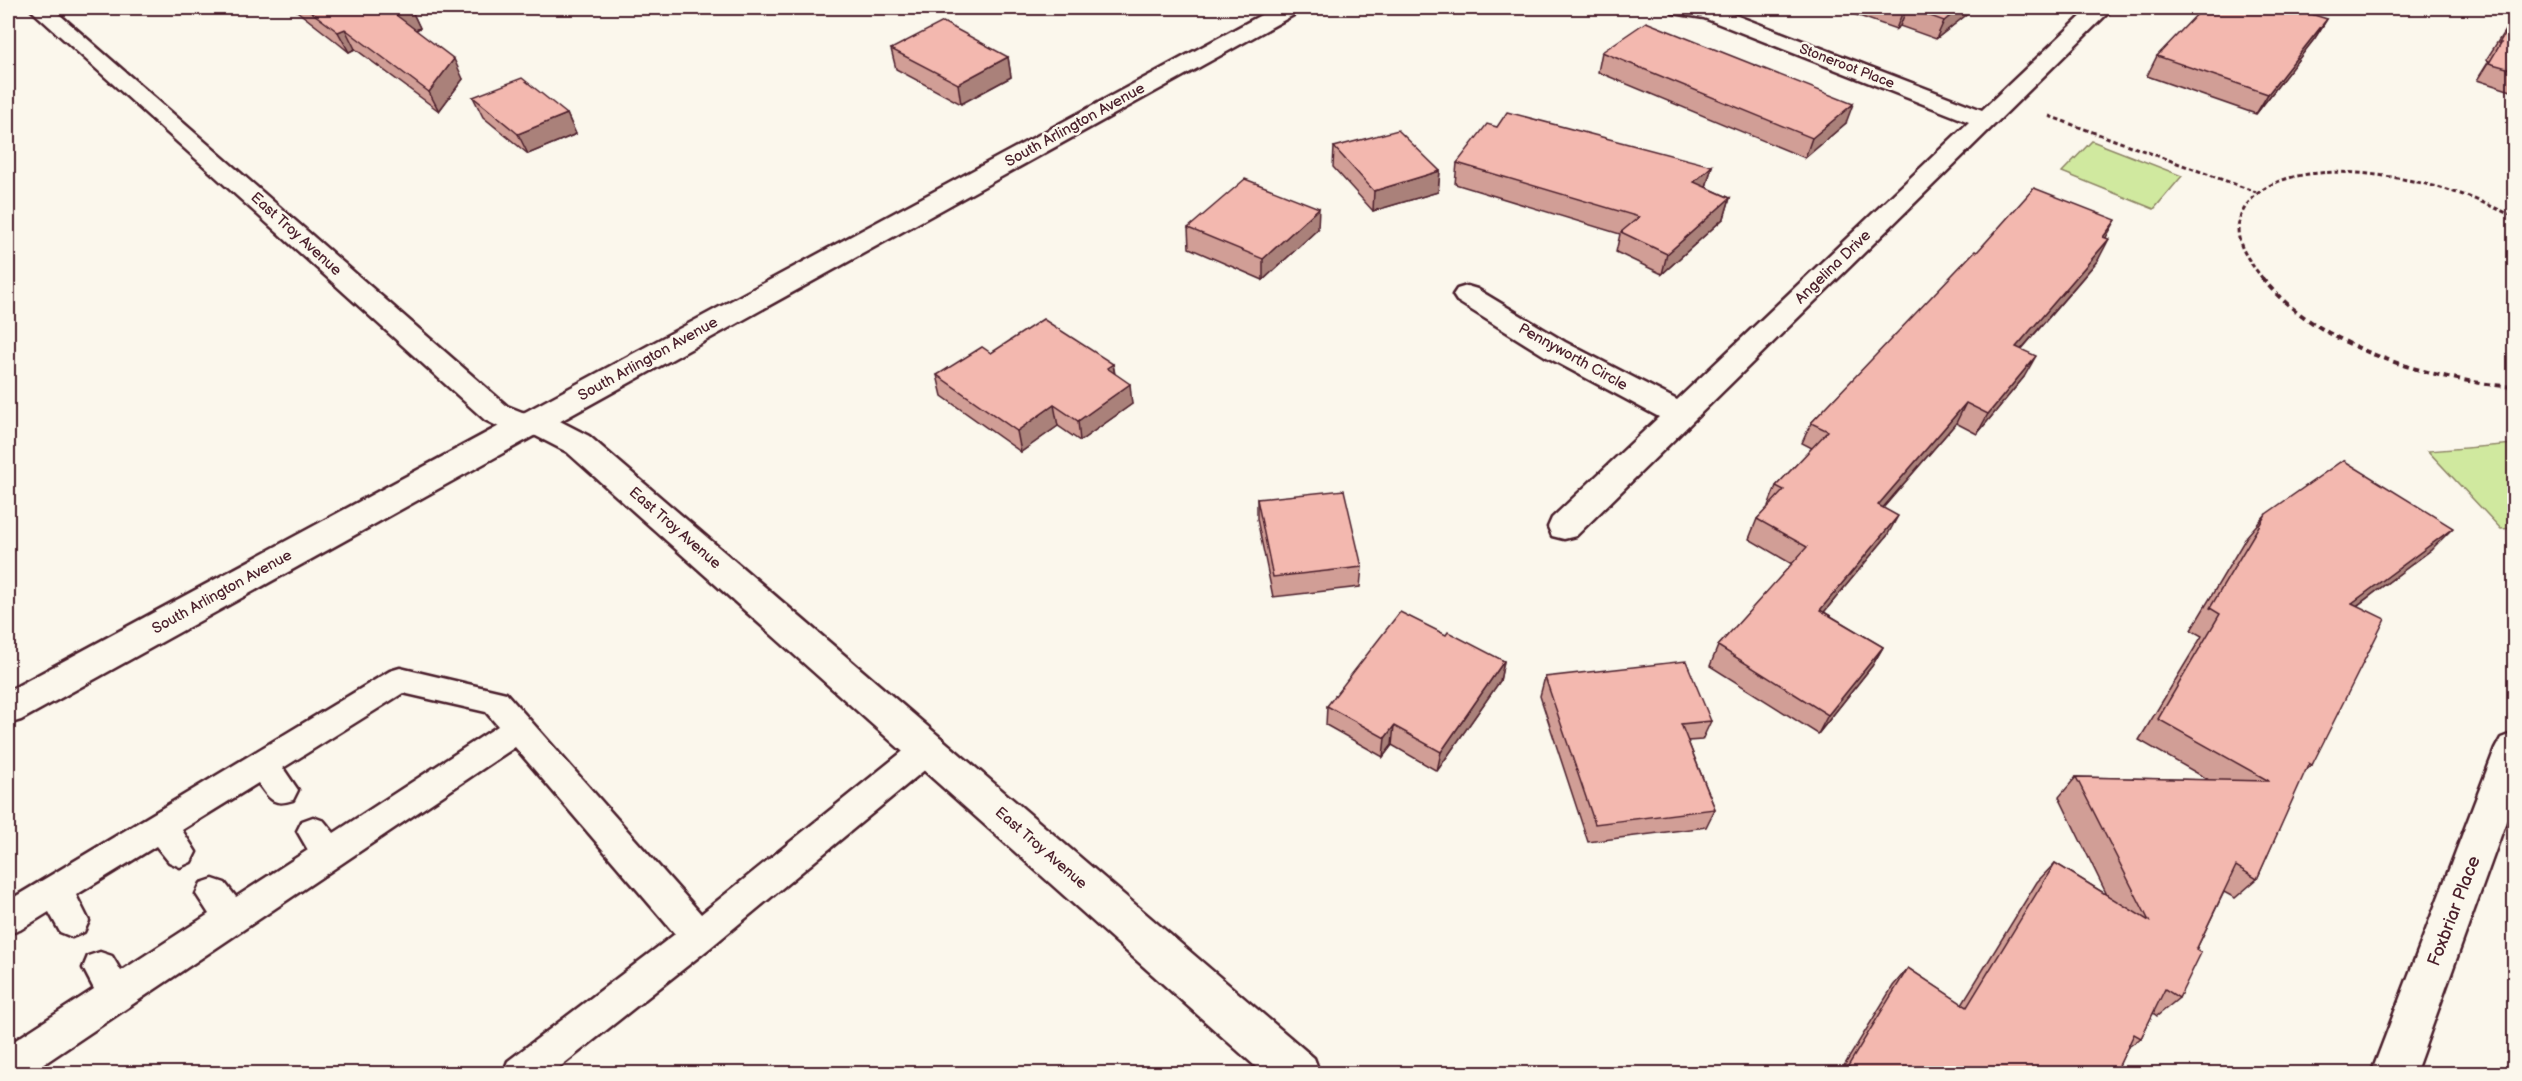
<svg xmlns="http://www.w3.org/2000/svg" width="2522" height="1081" viewBox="0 0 2522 1081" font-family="'Balsamiq Sans',sans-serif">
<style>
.green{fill:#d0e99f;stroke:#8d8465;stroke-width:1.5}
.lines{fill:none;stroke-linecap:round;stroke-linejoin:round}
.service-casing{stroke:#4a1f2b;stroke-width:5}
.minor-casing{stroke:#4a1f2b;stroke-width:5}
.tertiary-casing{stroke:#4a1f2b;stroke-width:5}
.secondary-casing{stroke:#4a1f2b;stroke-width:5}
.path-far1{stroke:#4a1f2b;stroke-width:3;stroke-dasharray:4.5 3;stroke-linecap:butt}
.path{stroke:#4a1f2b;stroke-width:4;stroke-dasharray:6 4.5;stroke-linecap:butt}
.service{fill:#fbf7ec;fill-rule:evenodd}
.minor{fill:#fbf7ec;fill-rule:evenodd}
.tertiary{fill:#fbf7ec;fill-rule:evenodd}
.secondary{fill:#fbf7ec;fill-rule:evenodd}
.wall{fill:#d19e96;stroke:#4a1f2b;stroke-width:1.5}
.shaded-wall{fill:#aa817a;stroke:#4a1f2b;stroke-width:1.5}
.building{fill:#f3b8af;stroke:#4a1f2b;stroke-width:1.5}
.labels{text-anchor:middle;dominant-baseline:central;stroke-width:5;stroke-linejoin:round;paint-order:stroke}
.far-street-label{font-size:14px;fill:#4a1f2b;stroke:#fbf7ec}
.street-label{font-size:15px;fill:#4a1f2b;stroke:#fbf7ec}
.near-street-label{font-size:18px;fill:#4a1f2b;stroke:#fbf7ec}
</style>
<rect width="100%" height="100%" fill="#fbf7ec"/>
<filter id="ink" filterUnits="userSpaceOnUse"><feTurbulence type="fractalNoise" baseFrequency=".0167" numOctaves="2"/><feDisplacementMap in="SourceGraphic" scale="12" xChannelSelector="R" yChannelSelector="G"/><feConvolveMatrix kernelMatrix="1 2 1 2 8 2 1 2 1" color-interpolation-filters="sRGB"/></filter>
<g filter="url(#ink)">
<g class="green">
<polygon points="2092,141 2182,176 2154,209 2062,172"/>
<polygon points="2514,444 2514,528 2501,529 2428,451"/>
</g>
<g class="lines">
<defs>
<path id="service" d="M400,668L506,693L701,914L917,740L928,736L939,740L943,749L939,758L711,947L551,1074H503L508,1061L675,934L515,747L29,1074H8V1045L94,989L83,968L88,956L100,952L112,956L121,971L209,914L196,894L201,883L213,879L225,883L236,897L308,850L297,831L302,821L313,817L324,821L334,833L498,726L486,712L403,693L283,768L298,790L293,800C273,807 269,798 258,783L182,830L196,852L191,862L180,867L169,862L156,846L76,895L89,921L84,932L72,937L60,932L49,912L20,930L8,934V901L390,671Z"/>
<g id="minor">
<polygon points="1670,8 1717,8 1982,110 2090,8 2113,8 1576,536 1564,539 1552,536 1548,527 1552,518 1659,417 1545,356 1457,301 1453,295 1457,289 1467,286 1477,289 1565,342 1677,400 1969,122 1704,18 1673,13"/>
<polygon points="2514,733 2514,799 2415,1074 2371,1074 2495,749 2501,738"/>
</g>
<polygon id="tertiary" points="29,8 52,8 507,406 522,412 554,418 589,436 1314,1058 1320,1074 1264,1074 567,452 536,436 505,430 485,420"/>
<polygon id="secondary" points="1274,8 1300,8 1297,13 21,720 8,724 8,691"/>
</defs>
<use href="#service" class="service-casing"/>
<use href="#minor" class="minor-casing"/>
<use href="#tertiary" class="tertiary-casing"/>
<use href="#secondary" class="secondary-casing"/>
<g class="path-far1">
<polyline points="2049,116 2256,192"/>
<path d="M2263,279C2246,257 2227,234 2246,206C2283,152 2402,175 2454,192C2475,198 2494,208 2514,216"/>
</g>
<path class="path" d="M2262,278C2318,347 2429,380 2514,387"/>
<use href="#service" class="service"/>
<use href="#minor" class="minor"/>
<use href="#tertiary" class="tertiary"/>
<use href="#secondary" class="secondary"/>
</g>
<g class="wall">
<polygon points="293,8 408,8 411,9 420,28 416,30 463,79 439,111 355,49 349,52 334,40"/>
<polygon points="1836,8 1975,8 1936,39 1900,26 1896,29"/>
<polygon points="2514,16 2514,92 2477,80 2489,61 2486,60"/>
<polygon points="2327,19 2315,38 2256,114 2147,76 2157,56"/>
<polygon points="891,49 1008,57 1011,77 961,104 896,69"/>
<polygon points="1602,52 1846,123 1805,158 1598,72"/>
<polygon points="473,97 567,114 576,134 528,154 483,117"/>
<polygon points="1497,127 1712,166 1706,187 1730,198 1724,218 1662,274 1616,252 1620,234 1455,184 1457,163"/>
<polygon points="1334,147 1440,171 1438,192 1373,211 1333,167"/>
<polygon points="1188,228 1318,229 1263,280 1189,248"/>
<polygon points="2106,238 2098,260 2021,350 2024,377 2005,400 1977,434 1956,423 1883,508 1887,536 1824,612 1883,647 1872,666 1818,734 1710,666 1718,646 1792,564 1749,539 1757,519 1769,507 1768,506 1776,486 1812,448 1802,443 1811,423 1977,252"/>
<polygon points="991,353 1113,364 1115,374 1132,404 1080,441 1058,426 1021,452 942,396 937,375"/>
<polygon points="1257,499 1362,567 1360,587 1273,597 1257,519"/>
<polygon points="2266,514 2431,550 2357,606 2312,765 2304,772 2257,879 2235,898 2224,892 2196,950 2179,998 2157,1016 2153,1013 2141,1038 2127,1048 2115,1074 1839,1074 1893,986 1908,968 1962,1004 2037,882 2055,863 2107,895 2059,797 2076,777 2209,780 2139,740 2202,636 2191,630 2247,536"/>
<polygon points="1446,635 1504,661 1500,681 1437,771 1392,745 1383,757 1326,725 1327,706"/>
<polygon points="1545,677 1711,721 1702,740 1688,741 1715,809 1706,827 1588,842 1540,696"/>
</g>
<g class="shaded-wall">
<polygon points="1907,8 1900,26 1896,29 1903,11"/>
<polygon points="1960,8 1975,8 1936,39 1944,21"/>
<polygon points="411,9 420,28 405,34 396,15"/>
<polygon points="2327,19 2315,38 2256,114 2268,94"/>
<polygon points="345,29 355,49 349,52 338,32"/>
<polygon points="1008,57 1011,77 961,104 958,84"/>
<polygon points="454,59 463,79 439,111 429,92"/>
<polygon points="1853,104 1846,123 1805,158 1812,138"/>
<polygon points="567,114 576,134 528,154 518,134"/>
<polygon points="1712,166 1706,187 1688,202 1694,182"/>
<polygon points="1440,171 1438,192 1373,211 1374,191"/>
<polygon points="1730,198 1724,218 1662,274 1667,254"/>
<polygon points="1319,208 1318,229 1263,280 1263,259"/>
<polygon points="2116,220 2104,241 2103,237"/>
<polygon points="2109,239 2098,260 2005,368 2016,347"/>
<polygon points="2036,356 2024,377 1977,434 1988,414"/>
<polygon points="1113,364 1116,384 1107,368"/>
<polygon points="1130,384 1132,404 1080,441 1078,421"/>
<polygon points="1966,403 1956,423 1868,525 1878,505"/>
<polygon points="1054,405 1058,426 1021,452 1017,431"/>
<polygon points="1898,516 1887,536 1810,629 1820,610"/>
<polygon points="2453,528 2431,550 2331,625 2352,603"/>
<polygon points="1883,647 1872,666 1818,734 1828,715"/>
<polygon points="1504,661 1500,681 1437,771 1441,752"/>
<polygon points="1394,726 1392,745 1383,757 1385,738"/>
</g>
<g class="building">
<polygon points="306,8 408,8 411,9 396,15 454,59 429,92 345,29 338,32"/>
<polygon points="1893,8 1907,8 1903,11"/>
<polygon points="1908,8 1960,8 1944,21"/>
<polygon points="2203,8 2292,8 2327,19 2268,94 2157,56"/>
<polygon points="2514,18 2514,70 2489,63 2501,43 2499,43"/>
<polygon points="943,22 1008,57 958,84 891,49"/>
<polygon points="1646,22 1853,104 1812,138 1602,52"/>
<polygon points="522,78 567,114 518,134 473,97"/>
<polygon points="1507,112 1712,166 1694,182 1730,198 1667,254 1621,232 1639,217 1457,163 1487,124 1497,127"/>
<polygon points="1398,130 1440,171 1374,191 1334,147"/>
<polygon points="1245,179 1319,208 1263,259 1188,228"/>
<polygon points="2034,188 2116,220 2103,237 2109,239 2016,347 2036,356 1988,414 1966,403 1878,505 1898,516 1820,610 1883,647 1828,715 1718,646 1807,547 1757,519 1784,490 1776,486 1828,431 1811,423 1975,251 1977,252"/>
<polygon points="1043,319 1113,364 1107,368 1130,384 1078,421 1054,405 1017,431 937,375 982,347 991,353"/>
<polygon points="2343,460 2453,528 2352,603 2385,619 2312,765 2309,763 2257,879 2236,866 2196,950 2201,953 2179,998 2165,989 2141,1038 2134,1034 2115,1074 1858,1074 1848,1066 1908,968 1967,1007 2055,863 2149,921 2076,777 2269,781 2158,719 2220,614 2210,608 2266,514"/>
<polygon points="1344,490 1362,567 1273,577 1257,499"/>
<polygon points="1400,612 1446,635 1448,632 1504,661 1441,752 1394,726 1385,738 1327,706"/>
<polygon points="1686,661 1711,721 1681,724 1715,809 1595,824 1545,677"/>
</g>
</g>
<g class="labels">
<g class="far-street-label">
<text transform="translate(1847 66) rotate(21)">Stoneroot Place</text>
</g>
<g class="street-label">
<text transform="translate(1075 125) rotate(-29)">South Arlington Avenue</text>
<text transform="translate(296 234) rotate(42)">East Troy Avenue</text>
<text transform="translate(1833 267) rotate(-44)">Angelina Drive</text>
<text transform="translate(1573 357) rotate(29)">Pennyworth Circle</text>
<text transform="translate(648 359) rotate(-29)">South Arlington Avenue</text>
<text transform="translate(675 528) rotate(41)">East Troy Avenue</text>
<text transform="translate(222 592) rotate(-29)">South Arlington Avenue</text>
<text transform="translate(1041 848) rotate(41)">East Troy Avenue</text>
</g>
<g class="near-street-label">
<text transform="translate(2454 911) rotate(-69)">Foxbriar Place</text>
</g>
</g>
<rect width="2522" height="1081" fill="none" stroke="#fbf7ec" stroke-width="30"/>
<rect x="15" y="15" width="2492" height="1051" fill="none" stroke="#4a1f2b" stroke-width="2" filter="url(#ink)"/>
</svg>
